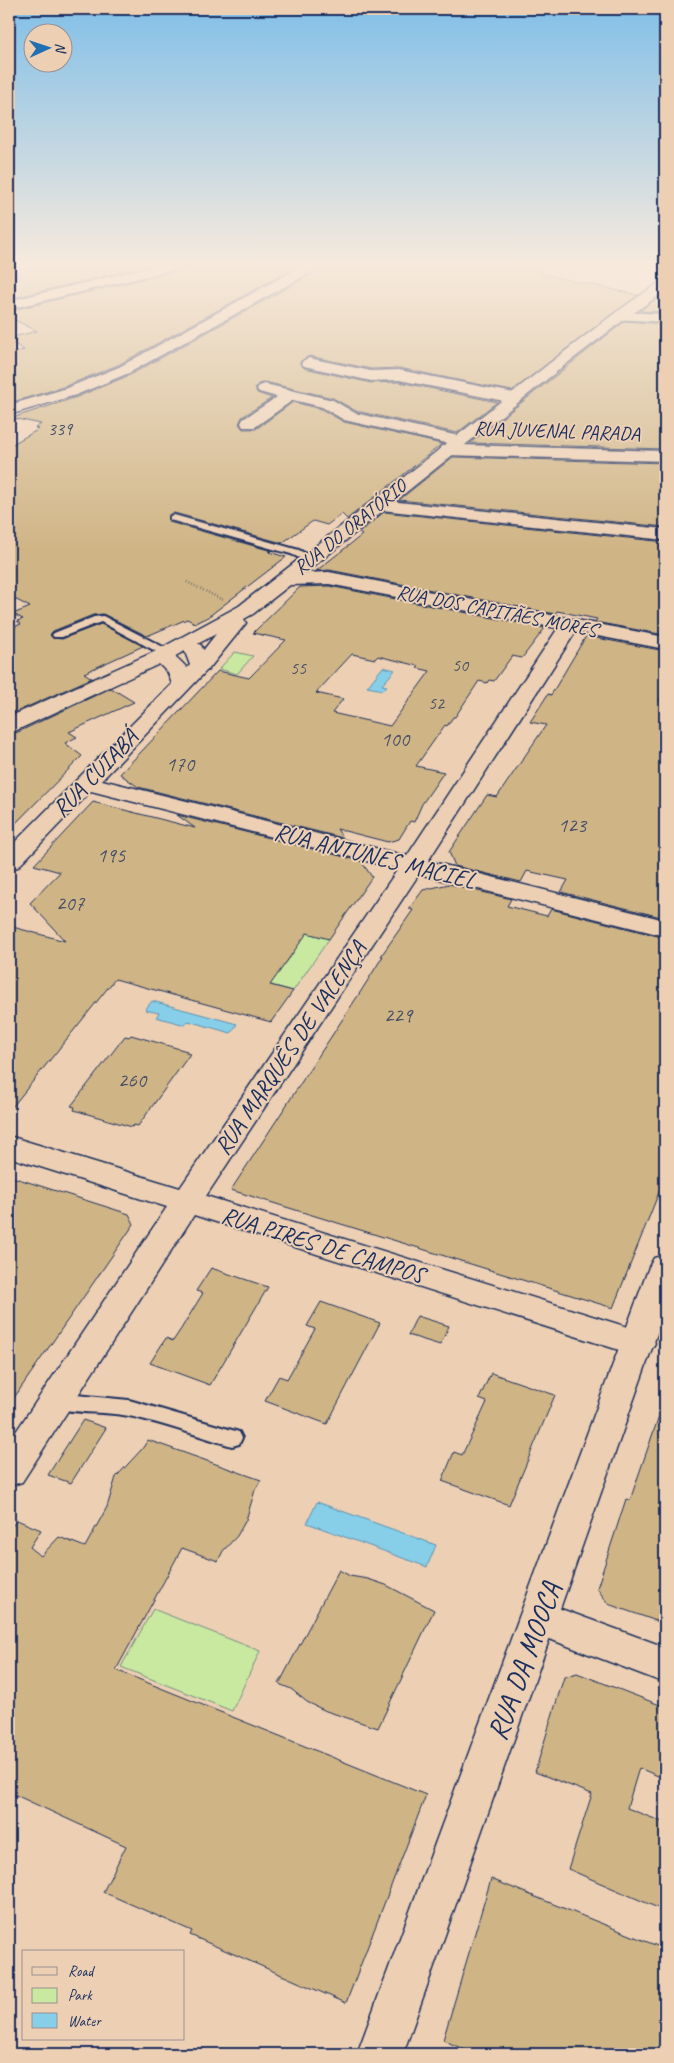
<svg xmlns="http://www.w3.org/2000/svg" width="674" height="2063" viewBox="0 0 674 2063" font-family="Caveat,sans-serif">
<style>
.green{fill:#c9e8a0;stroke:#728c7f}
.water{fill:#87cfe9;stroke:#5c8fb1}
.building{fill:#cfb485;stroke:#1b2f5e;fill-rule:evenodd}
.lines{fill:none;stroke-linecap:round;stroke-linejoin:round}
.lane-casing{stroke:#1b2f5e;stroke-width:4}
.street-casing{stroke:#1b2f5e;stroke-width:3}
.secondary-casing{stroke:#1b2f5e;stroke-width:3}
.path-far1{stroke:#1b2f5e;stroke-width:2;stroke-dasharray:0.5 2;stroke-linecap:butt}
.path{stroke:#1b2f5e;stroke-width:2.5;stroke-dasharray:0.5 2.5;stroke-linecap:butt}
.lane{fill:#edd0b4;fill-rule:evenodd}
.street{fill:#edd0b4;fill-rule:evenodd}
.secondary{fill:#edd0b4;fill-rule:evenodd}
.labels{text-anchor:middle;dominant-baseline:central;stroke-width:4;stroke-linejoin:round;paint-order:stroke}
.far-number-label{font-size:18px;fill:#485068}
.far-street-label{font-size:20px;fill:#1b2f5e;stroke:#edd0b4}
.number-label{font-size:21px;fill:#485068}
.street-label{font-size:24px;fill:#1b2f5e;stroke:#edd0b4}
.near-street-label{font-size:29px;fill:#1b2f5e;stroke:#edd0b4}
</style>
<rect width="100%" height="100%" fill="#edd0b4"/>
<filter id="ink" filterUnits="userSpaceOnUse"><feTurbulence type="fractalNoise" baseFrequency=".02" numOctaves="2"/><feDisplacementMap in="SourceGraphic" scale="10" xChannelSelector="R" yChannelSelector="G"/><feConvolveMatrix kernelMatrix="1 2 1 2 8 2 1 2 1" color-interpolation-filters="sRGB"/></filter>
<g filter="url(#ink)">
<g class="green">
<polygon points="235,652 253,656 237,674 219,669"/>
<polygon points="293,929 329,939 293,991 268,984 282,965 285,964 293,954 291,951"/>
<polygon points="153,1609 260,1651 232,1711 121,1667"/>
</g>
<g class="water">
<polygon points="383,667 395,670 382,685 387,686 383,690 367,687"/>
<polygon points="152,1001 237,1024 231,1033 188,1021 185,1025 156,1017 159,1013 145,1010"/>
<polygon points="317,1502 436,1545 427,1567 307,1523"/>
</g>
<g class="building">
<polygon points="9,262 163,262 9,299"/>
<polygon points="197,262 305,262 118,365 63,387 9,403 9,354 24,350 9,341 17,339 13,337 37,331 9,317 9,311 193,267"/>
<polygon points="328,262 543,262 541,274 638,295 512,391 399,368 371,369 309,356 300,362 304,368 371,383 399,382 497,402 457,433 356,411 333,398 265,382 258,384 255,388 257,393 272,398 242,417 239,424 243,429 256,429 293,402 321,409 344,422 442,444 347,519 342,514 327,525 313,521 282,543 174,513 170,514 169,522 272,551 269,552 286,557 208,617 195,623 187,619 147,636 103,614 93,615 53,631 50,635 53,638 62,639 101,624 143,646 84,673 92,678 9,715 9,629 21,624 17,621 23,619 13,614 30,607 9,596 9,446 39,429 35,428 41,424 12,418 77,397 130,375 325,267"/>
<polygon points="656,299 665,301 665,312 640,311"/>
<polygon points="625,321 665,324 665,449 470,443"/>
<polygon points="453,457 665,463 665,527 399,500"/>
<polygon points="384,512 665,542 665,635 595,622 597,619 557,611 555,614 329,570 316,571 362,535 359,533"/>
<path d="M329,586L545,628L522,658L512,656L494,681L489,680L487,683L479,681L455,717H453L447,726L445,725L416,766L444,772L422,804L414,822L410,821L399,839L388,842L337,829L343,838L138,787L120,774L218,671L249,678L286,640L253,633L300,587ZM352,654L375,659L378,656L419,666L417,668L430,671L390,726L332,713L343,699L316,693Z"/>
<polygon points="586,636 665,651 665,690 659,701 665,702 665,918 561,892 568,880 527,871 521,882 455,866 449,852 487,795 497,797 546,725 530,722 548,694 551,695"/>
<polygon points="111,688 134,702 69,732 77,737 65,743 82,756 9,830 9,734 18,732"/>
<polygon points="93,802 195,828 177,815 361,861 372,877 329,939 307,933 270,985 293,991 271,1022 115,979 9,1111 9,926 65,941 30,903 60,872 34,865"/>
<polygon points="449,884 511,899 507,906 547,916 551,909 665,938 665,1177 613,1308 231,1190 361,991 383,956 381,956 413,910 409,909 423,890"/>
<polygon points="131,1035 187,1051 186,1053 190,1054 138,1126 134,1125 132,1127 74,1110 75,1107 71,1106 125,1036 129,1037"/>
<polygon points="9,1176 129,1214 134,1224 9,1405"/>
<polygon points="211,1268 268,1287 210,1385 150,1363 166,1338 173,1341 181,1329 203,1293 196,1291"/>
<polygon points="321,1302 380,1323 327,1424 265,1401 279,1376 287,1379 315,1329 307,1326"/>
<polygon points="417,1316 449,1326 440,1345 408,1335"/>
<polygon points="491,1373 555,1395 509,1505 442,1481 454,1452 462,1455 475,1428 487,1402 479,1399"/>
<polygon points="662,1407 665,1408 665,1624 608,1604 597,1588 626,1499 630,1500"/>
<polygon points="83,1420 106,1428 71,1483 48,1475"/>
<polygon points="148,1440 261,1480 255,1490 246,1520 237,1536 223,1551 218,1561 182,1548 116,1670 426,1795 346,2003 190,1935 192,1931 103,1892 126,1846 9,1792 9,1530 17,1520 41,1530 30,1547 41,1556 59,1537 85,1547 107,1507 116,1477 142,1449"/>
<polygon points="339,1570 350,1576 368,1579 386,1585 434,1610 378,1728 326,1711 307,1702 291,1689 279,1684"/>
<polygon points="577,1673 665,1707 665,1779 639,1768 627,1808 665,1823 665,1911 568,1869 592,1794 535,1772 564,1677"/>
<polygon points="491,1879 665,1949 665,2054 474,2054 443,2040"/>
</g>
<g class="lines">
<defs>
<g id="lane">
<polygon points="174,515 299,550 315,559 314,561 306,561 291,554 170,520 170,516"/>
<polygon points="103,616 171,651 173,653 167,656 163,655 101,622 62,637 54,637 52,635 54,633 94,617"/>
<path d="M55,1393L129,1400L232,1430L239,1432L242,1438L239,1444L232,1446C198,1436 163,1423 129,1416C104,1411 70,1414 48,1406L46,1401L48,1396Z"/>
</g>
<g id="street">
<polygon points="171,262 195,262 193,265 9,309 9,301"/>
<polygon points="309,262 326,262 324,265 129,373 76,395 9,415 9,405 64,389 119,367"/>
<polygon points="620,312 665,314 665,322 615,319 613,316 615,313"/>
<polygon points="309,358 371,371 399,370 514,393 520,395 522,398 520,401 514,403 399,380 371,381 304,366 301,363 304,360"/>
<polygon points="265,384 333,400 355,413 464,437 466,441 461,445 665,451 665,461 447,455 441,454 439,450 441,446 454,445 344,420 322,407 293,400 255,427 243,427 241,423 243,419 277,397 259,392 257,389 259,386"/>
<polygon points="378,500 665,529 665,540 372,509 369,505 372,501"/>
<path d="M570,619L577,621L580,625L428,861L665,920V936L419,874L206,1196L650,1334L655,1343L650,1352L638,1356L194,1215L22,1482L9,1486V1442L167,1207L9,1157V1136L180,1188L398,869L91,791L18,867L9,869V848L172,684L168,673L151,656L154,652C168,648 178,658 187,668L190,665L185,652L176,644L179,640L186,638L201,645L211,666L102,780L407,856L560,625L563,621Z"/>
<polygon points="539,1601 665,1647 665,1683 526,1630 520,1618 526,1606"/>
</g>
<g id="secondary">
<polygon points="665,281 665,291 625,319 565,365 305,573 329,572 665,637 665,649 329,584 290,585 253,614 244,619 246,623 208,670 201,672 194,670 191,666 216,634 168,660 17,730 9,732 9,717 154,652 239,606 555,359 615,313 660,282"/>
<polygon points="665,1255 665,1311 403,2054 357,2054 649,1267 654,1258"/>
</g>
</defs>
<use href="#lane" class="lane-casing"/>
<use href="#street" class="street-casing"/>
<use href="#secondary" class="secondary-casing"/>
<polyline class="path-far1" points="609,262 663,266"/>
<polyline class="path" points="187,582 223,600"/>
<use href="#lane" class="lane"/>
<use href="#street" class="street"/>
<use href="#secondary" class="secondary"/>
</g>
</g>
<linearGradient id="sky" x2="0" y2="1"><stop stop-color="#81bfe8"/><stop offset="0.48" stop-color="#f7eadd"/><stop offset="1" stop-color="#f7eadd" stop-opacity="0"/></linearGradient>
<rect width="674" height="551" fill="url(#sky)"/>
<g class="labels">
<g class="far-number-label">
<text x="60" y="429">339</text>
<text x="460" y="665">50</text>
<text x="298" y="668">55</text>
<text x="436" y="703">52</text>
</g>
<g class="far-street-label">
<text transform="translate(557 431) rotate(2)">RUA JUVENAL PARADA</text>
<text transform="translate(350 527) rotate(-39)">RUA DO ORATÓRIO</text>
<text transform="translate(497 611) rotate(11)">RUA DOS CAPITÃES MORES</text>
</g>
<g class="number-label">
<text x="395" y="739">100</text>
<text x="180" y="764">170</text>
<text x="572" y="825">123</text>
<text x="111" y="855">195</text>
<text x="70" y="903">207</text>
<text x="398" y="1015">229</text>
<text x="132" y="1080">260</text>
</g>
<g class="street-label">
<text transform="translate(95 773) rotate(-46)">RUA CUIABÁ</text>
<text transform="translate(375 856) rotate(14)">RUA ANTUNES MACIEL</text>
<text transform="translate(290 1048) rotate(-56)">RUA MARQUÊS DE VALENÇA</text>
<text transform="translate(323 1245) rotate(17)">RUA PIRES DE CAMPOS</text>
</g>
<g class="near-street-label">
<text transform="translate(524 1661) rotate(-70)">RUA DA MOOCA</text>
</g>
</g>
<rect width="674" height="2063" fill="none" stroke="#edd0b4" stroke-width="30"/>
<rect x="15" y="15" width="644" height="2033" fill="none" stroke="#1b2f5e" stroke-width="2" filter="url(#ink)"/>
<rect x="22" y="1950" width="162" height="90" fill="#edd0b4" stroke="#999092"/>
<rect x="32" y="1967" width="25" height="8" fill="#edd0b4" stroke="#999092"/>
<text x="68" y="1976" font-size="15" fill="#1b2f5e">Road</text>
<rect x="32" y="1988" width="25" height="15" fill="#c9e8a0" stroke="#999092"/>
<text x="68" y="2000" font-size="15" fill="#1b2f5e">Park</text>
<rect x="32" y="2013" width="25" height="15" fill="#87cfe9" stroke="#999092"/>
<text x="68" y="2026" font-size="15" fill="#1b2f5e">Water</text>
<g transform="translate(48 48) rotate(87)"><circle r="24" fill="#edd0b4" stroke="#999092"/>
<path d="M0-4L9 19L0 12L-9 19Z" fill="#1f6fb2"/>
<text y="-8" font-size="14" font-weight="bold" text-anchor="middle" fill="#1b2f5e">N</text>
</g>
</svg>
